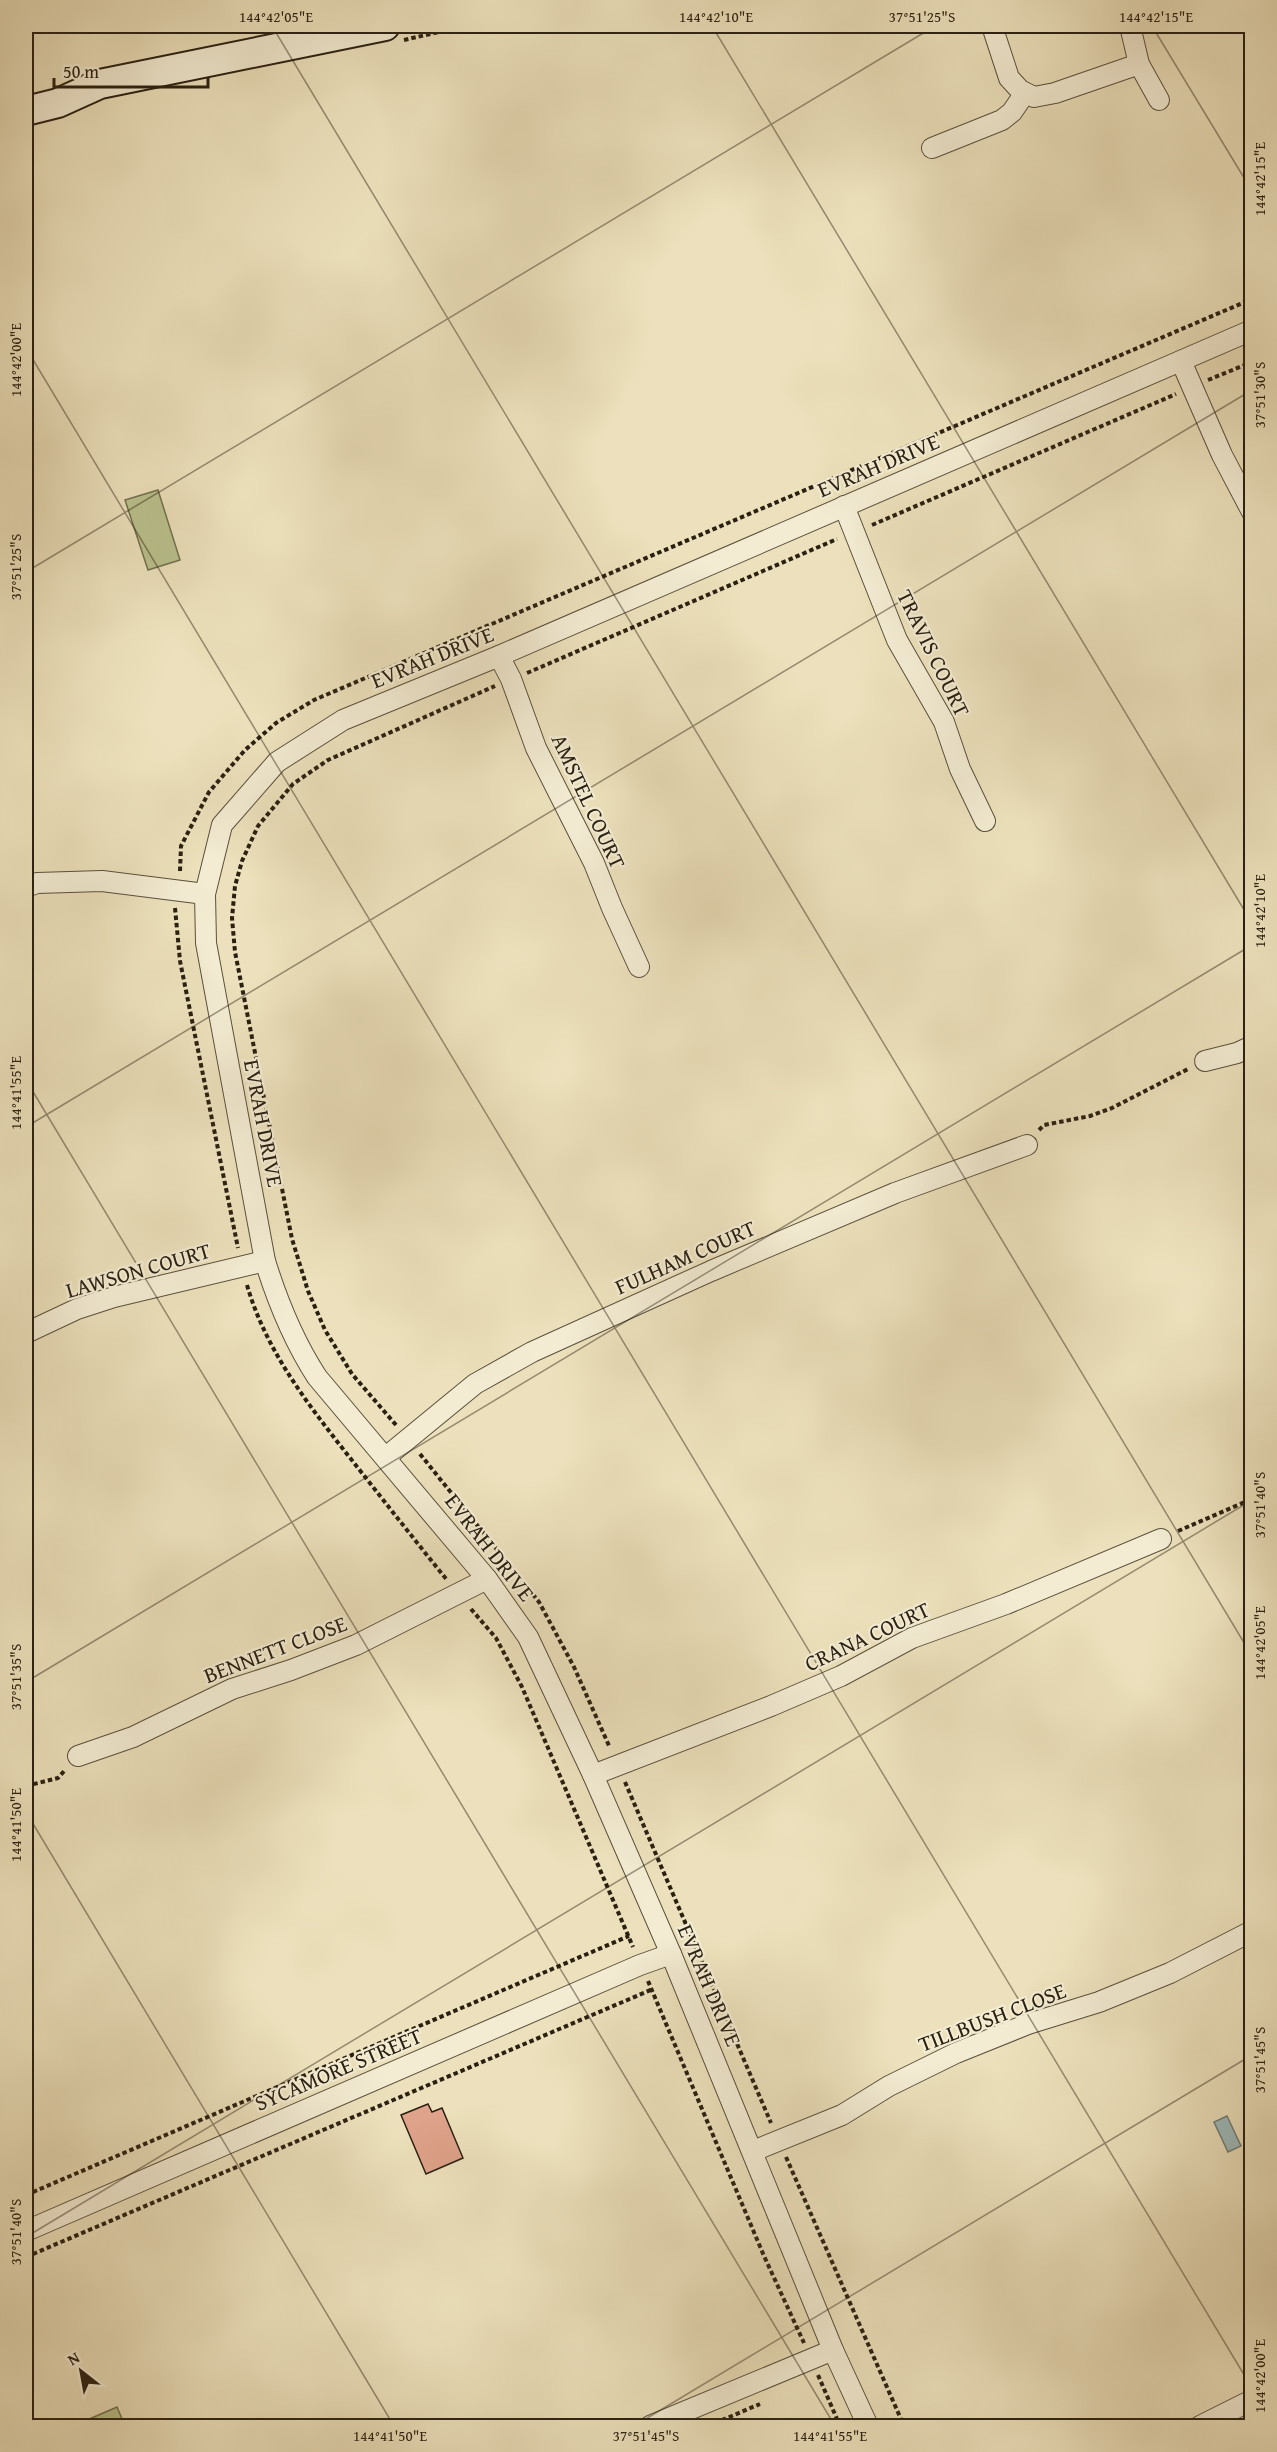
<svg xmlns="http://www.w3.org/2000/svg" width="1277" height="2452" viewBox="0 0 1277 2452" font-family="'Gentium Book Plus',serif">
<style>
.green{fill:#bac28e;stroke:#727150;stroke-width:1.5}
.water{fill:#9ebbbc;stroke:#707d78;stroke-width:1.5}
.building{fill:#dfa38b;stroke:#2a2012;stroke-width:1.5}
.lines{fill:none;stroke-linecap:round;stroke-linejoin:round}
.street-casing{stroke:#5a503c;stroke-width:22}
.secondary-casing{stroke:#2a2012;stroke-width:32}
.path{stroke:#2a2012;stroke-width:4;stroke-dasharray:4.5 3;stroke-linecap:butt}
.street{stroke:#f3ecd3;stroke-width:20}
.secondary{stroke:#f3ecd3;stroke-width:28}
.ticks{fill:none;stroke:#2a2012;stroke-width:1.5;stroke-opacity:0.45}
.labels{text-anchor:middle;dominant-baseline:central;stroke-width:4.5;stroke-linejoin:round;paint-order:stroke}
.street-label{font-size:22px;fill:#2a2012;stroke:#f3ecd3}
.neatline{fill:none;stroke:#2a2012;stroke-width:2}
.ticks-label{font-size:15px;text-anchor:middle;fill:#2a2012}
</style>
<rect width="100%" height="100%" fill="#ece1bc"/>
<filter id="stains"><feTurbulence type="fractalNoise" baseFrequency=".00333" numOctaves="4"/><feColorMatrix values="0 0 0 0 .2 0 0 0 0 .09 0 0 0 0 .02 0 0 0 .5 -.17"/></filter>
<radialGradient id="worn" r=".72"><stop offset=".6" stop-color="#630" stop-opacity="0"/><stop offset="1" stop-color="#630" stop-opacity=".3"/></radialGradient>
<g class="green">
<polygon points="158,490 180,560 148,570 125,500"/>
<polygon points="117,2407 125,2426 73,2426"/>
</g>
<polygon class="water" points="1227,2116 1241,2146 1228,2152 1214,2122"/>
<polygon class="building" points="428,2104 432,2112 442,2108 463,2158 426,2174 401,2115"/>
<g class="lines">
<defs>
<g id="street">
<polyline points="992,26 1009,78 1020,90 1034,97 1055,93 1139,64"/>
<polyline points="1130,26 1139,64 1159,100"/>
<polyline points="932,148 1002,120 1012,112 1025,93"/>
<polyline points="1181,361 1222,455 1252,512"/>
<polyline points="844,506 897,640 944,722 960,769 985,821"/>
<polyline points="499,656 511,679 536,748 594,863 612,908 639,967"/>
<polyline points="26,887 37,883 102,881 205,894"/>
<polyline points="1205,1061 1237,1053 1252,1046"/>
<polyline points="26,1333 77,1309 114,1297 265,1261"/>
<polyline points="386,1457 475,1384 532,1352 711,1271 895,1193 1027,1145"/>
<polyline points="78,1756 133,1737 232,1689 291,1670 356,1645 487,1579"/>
<polyline points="593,1775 771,1706 841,1676 912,1638 1006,1604 1161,1539"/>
<polyline points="753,2151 842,2115 889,2086 956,2053 1028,2024 1099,2002 1170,1973 1252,1931"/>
<polyline points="26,2231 640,1965 671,1954"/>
<polyline points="650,2426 833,2350"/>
<path d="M868,2426L833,2350L671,1954L593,1775L528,1637L487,1579L317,1377C293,1340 278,1303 265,1261L206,943L205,894L222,825L277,762L343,720L499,656L1252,330"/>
<polyline points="1200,2426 1252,2400"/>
</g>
<polyline id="secondary" points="26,111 58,103 100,84 385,26"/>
</defs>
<use href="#street" class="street-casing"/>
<use href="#secondary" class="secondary-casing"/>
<g class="path">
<polyline points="404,40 465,26"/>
<polyline points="1208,380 1252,362"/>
<polyline points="872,525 1176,394"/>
<polyline points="527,673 837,539"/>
<polyline points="180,871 181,846 209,792 245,750 276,723 314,700 1252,299"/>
<polyline points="175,908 180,961 238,1248"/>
<polyline points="1039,1130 1044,1125 1090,1116 1112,1108 1188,1069"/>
<path d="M247,1285C267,1355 314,1412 358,1468C388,1506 417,1543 447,1580"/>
<polyline points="396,1425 352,1374 325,1330 308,1291 292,1239 235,952 232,918 235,886 242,861 258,826 293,784 328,760 495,686"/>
<polyline points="420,1454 539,1602 574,1667 610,1748"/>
<polyline points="1178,1531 1252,1499"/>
<polyline points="471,1609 496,1638 522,1687 633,1947"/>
<polyline points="625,1782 771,2123"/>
<polyline points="26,1786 58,1778 65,1770"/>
<polyline points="648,1981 764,2256 804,2343"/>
<polyline points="786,2157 904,2426"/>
<polyline points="26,2195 629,1936"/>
<polyline points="26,2257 653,1989"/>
<polyline points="818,2375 840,2426"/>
<polyline points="708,2426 760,2404"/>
</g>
<use href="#street" class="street"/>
<use href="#secondary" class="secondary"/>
</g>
<path class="ticks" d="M272,26L1252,1656M712,26L1252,923M1152,26L1252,191M26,348L1252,2388M26,572L935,26M26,1080L835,2426M26,1127L1252,390M26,1682L1252,945M26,1812L394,2426M26,2237L1252,1500M634,2426L1252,2055"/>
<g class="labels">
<g class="street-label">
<text transform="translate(878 465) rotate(-23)">EVRAH DRIVE</text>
<text transform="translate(934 653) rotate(64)">TRAVIS COURT</text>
<text transform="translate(432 657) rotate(-22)">EVRAH DRIVE</text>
<text transform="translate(589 801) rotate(65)">AMSTEL COURT</text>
<text transform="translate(264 1123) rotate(79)">EVRAH DRIVE</text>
<text transform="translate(685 1257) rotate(-24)">FULHAM COURT</text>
<text transform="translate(138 1270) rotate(-16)">LAWSON COURT</text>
<text transform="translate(490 1547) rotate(52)">EVRAH DRIVE</text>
<text transform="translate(867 1636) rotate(-25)">CRANA COURT</text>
<text transform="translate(275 1649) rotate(-21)">BENNETT CLOSE</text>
<text transform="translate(710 1985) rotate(67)">EVRAH DRIVE</text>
<text transform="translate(992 2017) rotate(-21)">TILLBUSH CLOSE</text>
<text transform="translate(338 2069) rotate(-23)">SYCAMORE STREET</text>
</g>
</g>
<rect width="1277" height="2452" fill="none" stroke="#ece1bc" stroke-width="66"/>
<g transform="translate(81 2371) rotate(329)" stroke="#f3ecd3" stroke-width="4.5" paint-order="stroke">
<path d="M0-4.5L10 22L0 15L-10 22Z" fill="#2a2012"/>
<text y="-9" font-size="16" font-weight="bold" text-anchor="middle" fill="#2a2012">N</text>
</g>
<path d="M54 78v9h154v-9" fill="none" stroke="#2a2012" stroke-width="3"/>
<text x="63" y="78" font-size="18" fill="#2a2012" stroke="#f3ecd3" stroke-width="4.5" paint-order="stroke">50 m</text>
<rect x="33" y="33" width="1211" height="2386" class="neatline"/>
<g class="ticks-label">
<text x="276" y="22">144°42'05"E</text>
<text x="716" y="22">144°42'10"E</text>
<text x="922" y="22">37°51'25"S</text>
<text x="1156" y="22">144°42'15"E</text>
<text transform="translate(1260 179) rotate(-90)" y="5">144°42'15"E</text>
<text transform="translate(16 360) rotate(-90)" y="5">144°42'00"E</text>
<text transform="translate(1260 395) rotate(-90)" y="5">37°51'30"S</text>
<text transform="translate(16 567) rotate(-90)" y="5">37°51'25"S</text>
<text transform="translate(1260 911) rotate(-90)" y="5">144°42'10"E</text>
<text transform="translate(16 1093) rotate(-90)" y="5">144°41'55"E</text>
<text transform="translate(1260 1505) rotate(-90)" y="5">37°51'40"S</text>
<text transform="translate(1260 1643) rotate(-90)" y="5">144°42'05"E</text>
<text transform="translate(16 1677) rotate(-90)" y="5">37°51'35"S</text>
<text transform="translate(16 1825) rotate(-90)" y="5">144°41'50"E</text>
<text transform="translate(1260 2060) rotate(-90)" y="5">37°51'45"S</text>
<text transform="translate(16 2232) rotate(-90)" y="5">37°51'40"S</text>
<text transform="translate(1260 2376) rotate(-90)" y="5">144°42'00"E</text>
<text x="390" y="2441">144°41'50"E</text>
<text x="646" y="2441">37°51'45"S</text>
<text x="830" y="2441">144°41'55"E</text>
</g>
<rect width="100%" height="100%" filter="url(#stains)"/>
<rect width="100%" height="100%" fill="url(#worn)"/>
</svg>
